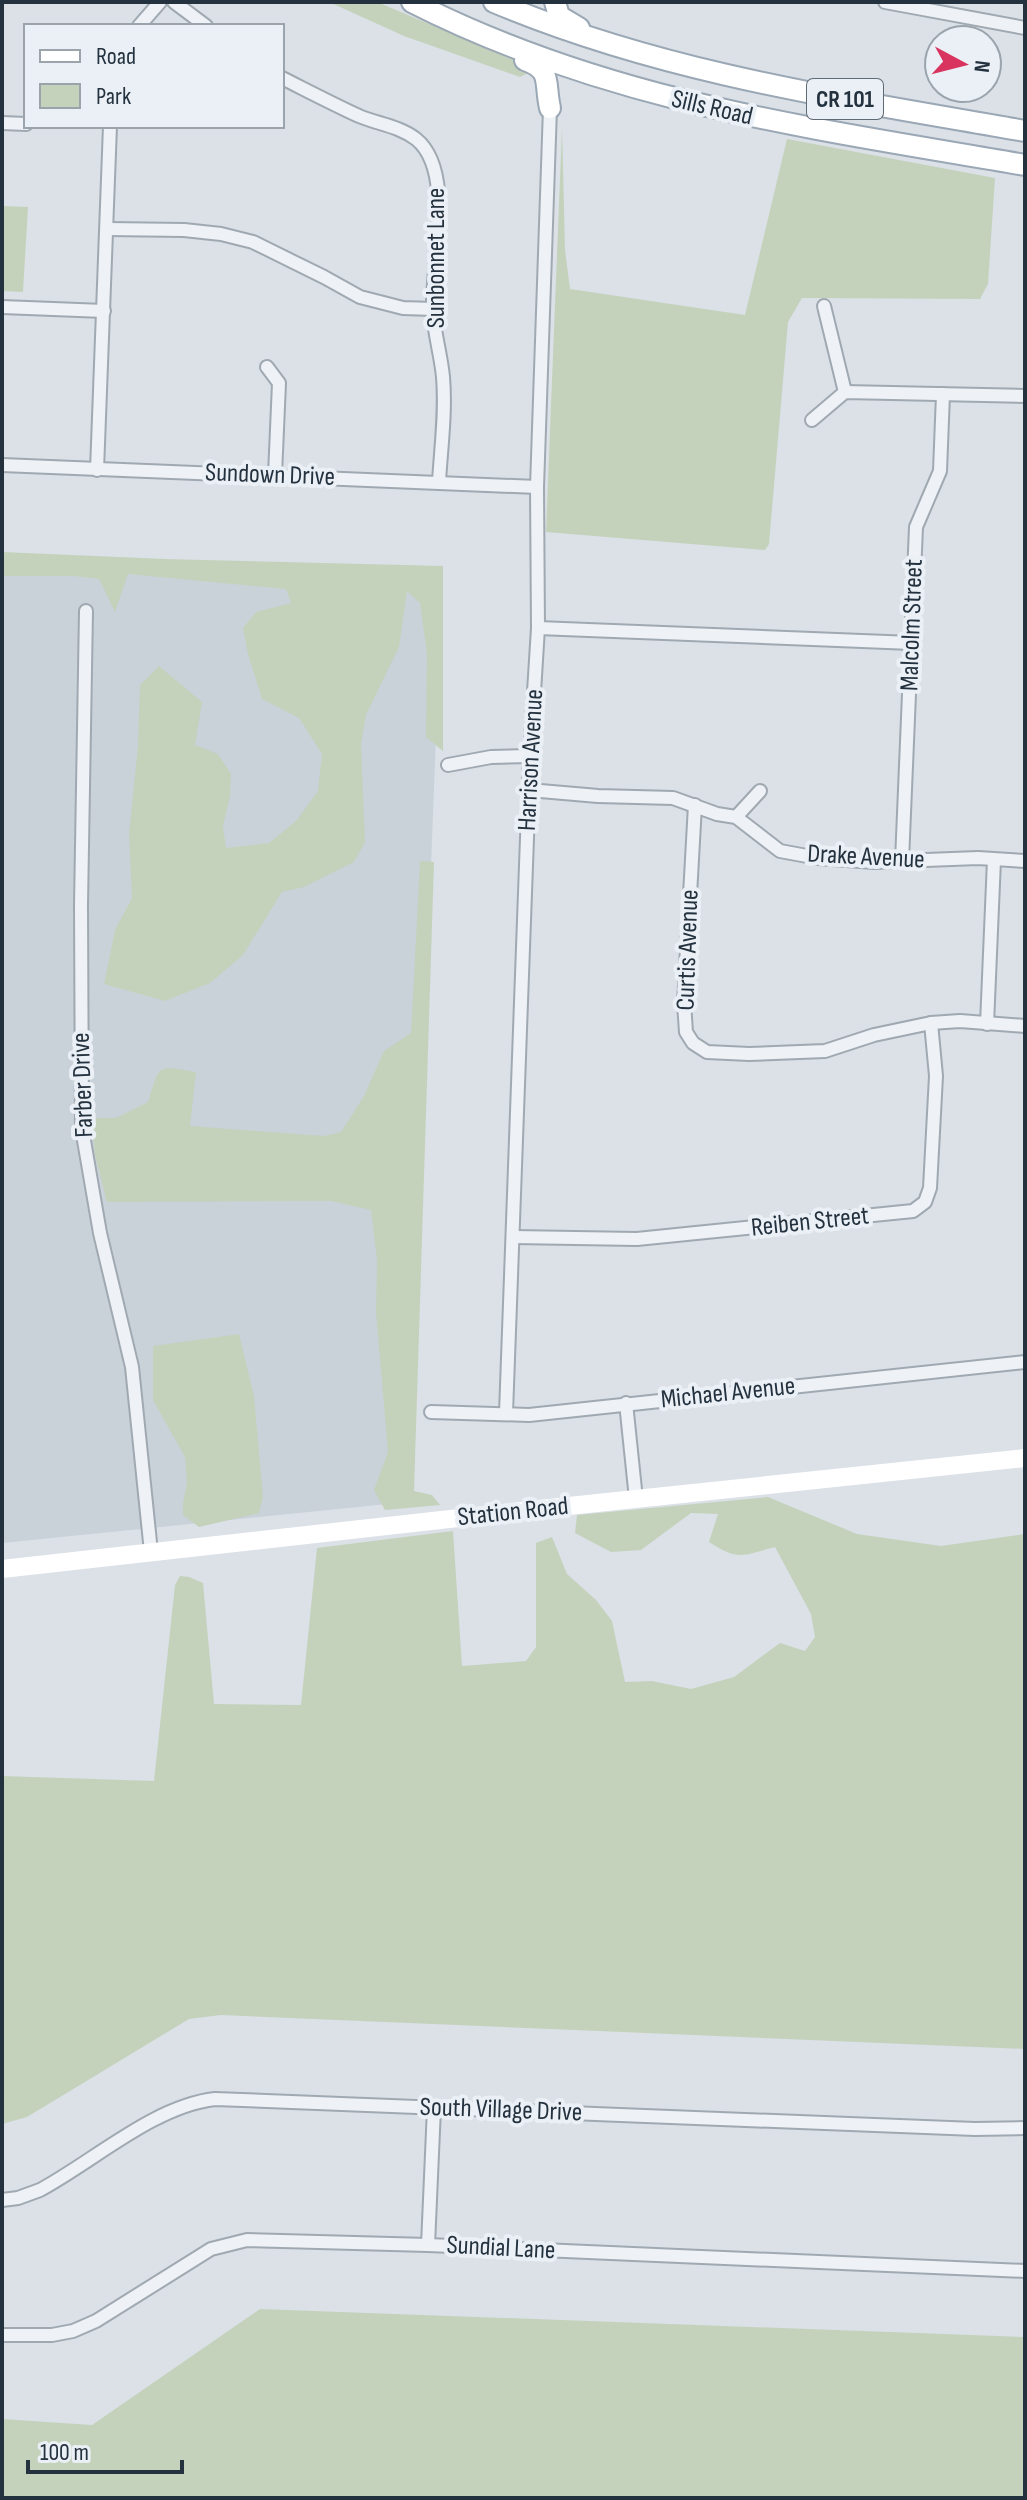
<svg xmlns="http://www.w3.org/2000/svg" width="1027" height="2500" viewBox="0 0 1027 2500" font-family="'Sofia Sans Condensed',sans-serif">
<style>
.built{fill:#c9d1d9}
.green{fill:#c4d2bc}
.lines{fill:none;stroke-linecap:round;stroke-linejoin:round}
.street-casing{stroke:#a0a9b1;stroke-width:16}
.primary-casing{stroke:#9aa7b4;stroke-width:24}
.street{stroke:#eef1f5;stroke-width:12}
.secondary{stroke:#fff;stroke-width:18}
.primary{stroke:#fff;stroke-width:20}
.labels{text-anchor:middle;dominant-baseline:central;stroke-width:8;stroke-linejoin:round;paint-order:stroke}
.shield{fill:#eaf0f5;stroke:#5f6a75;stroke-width:2}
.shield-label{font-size:24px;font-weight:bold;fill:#24313e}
.street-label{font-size:26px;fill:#24313e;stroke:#eaf0f5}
</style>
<rect width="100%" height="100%" fill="#dbe1e7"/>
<polygon class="built" points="2,569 442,575 407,1502 2,1543"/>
<g class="green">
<polygon points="329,2 377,2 536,69 520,77 404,36"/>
<polygon points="562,128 565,250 570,289 745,315 787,139 995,178 988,284 980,299 802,298 788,322 769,544 765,550 546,532"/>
<polygon points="2,206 28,207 23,292 2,291"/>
<polygon points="2,552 165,559 443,566 443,751 426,737 427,654 420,603 407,591 399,647 366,715 361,744 365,842 354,862 304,887 282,892 243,955 210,983 165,1001 104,984 115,930 132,898 129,834 138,746 140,685 159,666 202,702 195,745 218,754 231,774 230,796 223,826 226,848 269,843 296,821 318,791 322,754 299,718 262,699 248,654 243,628 256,612 291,603 286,589 128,574 115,612 99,579 74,576 2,576"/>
<path d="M420,861L434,862L414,1491L432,1495L440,1505L385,1510L374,1490L388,1452L376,1312L377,1260L371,1210L331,1201L107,1202L95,1155L91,1118H116L148,1102C160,1064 156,1065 196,1072L190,1126L324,1136L341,1132L364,1096L384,1051L411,1033Z"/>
<polygon points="239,1334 254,1396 263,1497 259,1513 199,1527 183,1515 183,1503 187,1483 185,1457 153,1400 153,1346"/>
<path d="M768,1497L857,1534L941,1546L1025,1534V2049L221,2015L189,2019L27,2117L2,2124V1776L154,1781L175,1585L180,1576L189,1577L203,1583L214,1704L301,1705L317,1548L453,1531L462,1666L526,1661L536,1647V1543L552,1537L567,1574L596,1600L612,1621L625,1682L652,1681L691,1689L734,1677L780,1643L805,1651L815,1637L811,1614L775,1547C744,1555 739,1562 709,1542L718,1514L691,1513L641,1550L611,1552L575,1533L577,1515Z"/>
<polygon points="260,2309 1025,2337 1025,2498 2,2498 2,2419 92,2425"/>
</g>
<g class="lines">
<defs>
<g id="street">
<polyline points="174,2 206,26"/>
<polyline points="885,2 1025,28"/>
<polyline points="139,26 160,2"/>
<path d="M282,78C308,91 333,104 359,116C378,124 399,126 416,139C456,171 431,265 433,311C434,333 441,355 443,377C446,412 441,447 439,482"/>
<polyline points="2,123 26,124"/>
<polyline points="107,229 184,230 221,234 253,242 324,277 360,297 403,308 433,309"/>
<polyline points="824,306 845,392"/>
<polyline points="2,307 104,311"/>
<polyline points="267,367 279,383 275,475"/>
<polyline points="812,420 845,392 1025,396"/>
<polyline points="2,465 537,487"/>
<polyline points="97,470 110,126"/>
<polyline points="86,611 81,905 82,1129 100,1233 132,1367 151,1552"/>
<polyline points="538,628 912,643"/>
<polyline points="448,765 491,757 530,756"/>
<polyline points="529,790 598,796 673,798 717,814 736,817 780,851 818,858 874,862 978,858 1025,861"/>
<polyline points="695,805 684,1003 686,1032 693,1043 707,1052 749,1054 825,1051 874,1035 931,1023 960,1021 1025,1026"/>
<polyline points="736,817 760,791"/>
<polyline points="902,861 916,527 940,471 943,394"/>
<polyline points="987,1024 994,860"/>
<polyline points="513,1237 637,1239 913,1211 925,1202 930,1188 936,1076 931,1023"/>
<polyline points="626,1403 636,1499"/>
<polyline points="431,1412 529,1415 1025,1362"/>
<polyline points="506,1413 530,756 538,628 537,487 550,108"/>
<path d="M2,2200L18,2198L40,2190C94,2161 154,2106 215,2099L975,2129L1025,2128"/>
<polyline points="428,2245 434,2108"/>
<polyline points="2,2335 52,2335 73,2331 96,2321 211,2249 247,2240 428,2245 1025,2271"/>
</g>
<g id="primary">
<path d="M412,2C609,102 811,128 1025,165"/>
<path d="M494,2C665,74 844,99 1025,131"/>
<polyline points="555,2 559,16 579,28"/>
<path d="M525,60C553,70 544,82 550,108"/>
</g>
</defs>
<use href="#street" class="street-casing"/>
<use href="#primary" class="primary-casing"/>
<use href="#street" class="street"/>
<polyline class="secondary" points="2,1569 521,1511 1025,1458"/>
<use href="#primary" class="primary"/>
</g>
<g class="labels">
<rect class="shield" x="807" y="79" width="76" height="40" rx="6"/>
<g class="shield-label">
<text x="845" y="99">CR 101</text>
</g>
<g class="street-label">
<text transform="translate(712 108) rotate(13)">Sills Road</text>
<text transform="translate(436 258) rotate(-90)">Sunbonnet Lane</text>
<text transform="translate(270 475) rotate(2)">Sundown Drive</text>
<text transform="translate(912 625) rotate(-88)">Malcolm Street</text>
<text transform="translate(531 760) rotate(-87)">Harrison Avenue</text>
<text transform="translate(866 857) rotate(3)">Drake Avenue</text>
<text transform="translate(688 950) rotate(-88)">Curtis Avenue</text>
<text transform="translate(83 1085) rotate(-92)">Farber Drive</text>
<text transform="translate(810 1222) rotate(-6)">Reiben Street</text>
<text transform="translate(728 1393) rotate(-6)">Michael Avenue</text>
<text transform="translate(513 1512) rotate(-6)">Station Road</text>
<text transform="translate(501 2110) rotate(2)">South Village Drive</text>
<text transform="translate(501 2248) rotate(3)">Sundial Lane</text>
</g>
</g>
<rect width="1027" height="2500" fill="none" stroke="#24313e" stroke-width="8"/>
<rect x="24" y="24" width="260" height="104" fill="#eaf0f5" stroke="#9ba4ac" stroke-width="2"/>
<rect x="40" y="50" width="40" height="12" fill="#ffffff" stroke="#9ba4ac" stroke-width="2"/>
<text x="96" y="64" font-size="24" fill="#24313e">Road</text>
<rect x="40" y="84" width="40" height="24" fill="#c4d2bc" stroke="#9ba4ac" stroke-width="2"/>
<text x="96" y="104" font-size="24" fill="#24313e">Park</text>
<g transform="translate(963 64) rotate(97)"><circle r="38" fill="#eaf0f5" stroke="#9ba4ac" stroke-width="2"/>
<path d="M0-6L14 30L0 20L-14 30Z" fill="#d9335f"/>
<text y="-12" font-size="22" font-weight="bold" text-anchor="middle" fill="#24313e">N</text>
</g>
<path d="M28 2460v12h154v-12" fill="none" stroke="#24313e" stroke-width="4"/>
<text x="40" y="2460" font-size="24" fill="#24313e" stroke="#eaf0f5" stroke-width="6" paint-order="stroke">100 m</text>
</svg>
